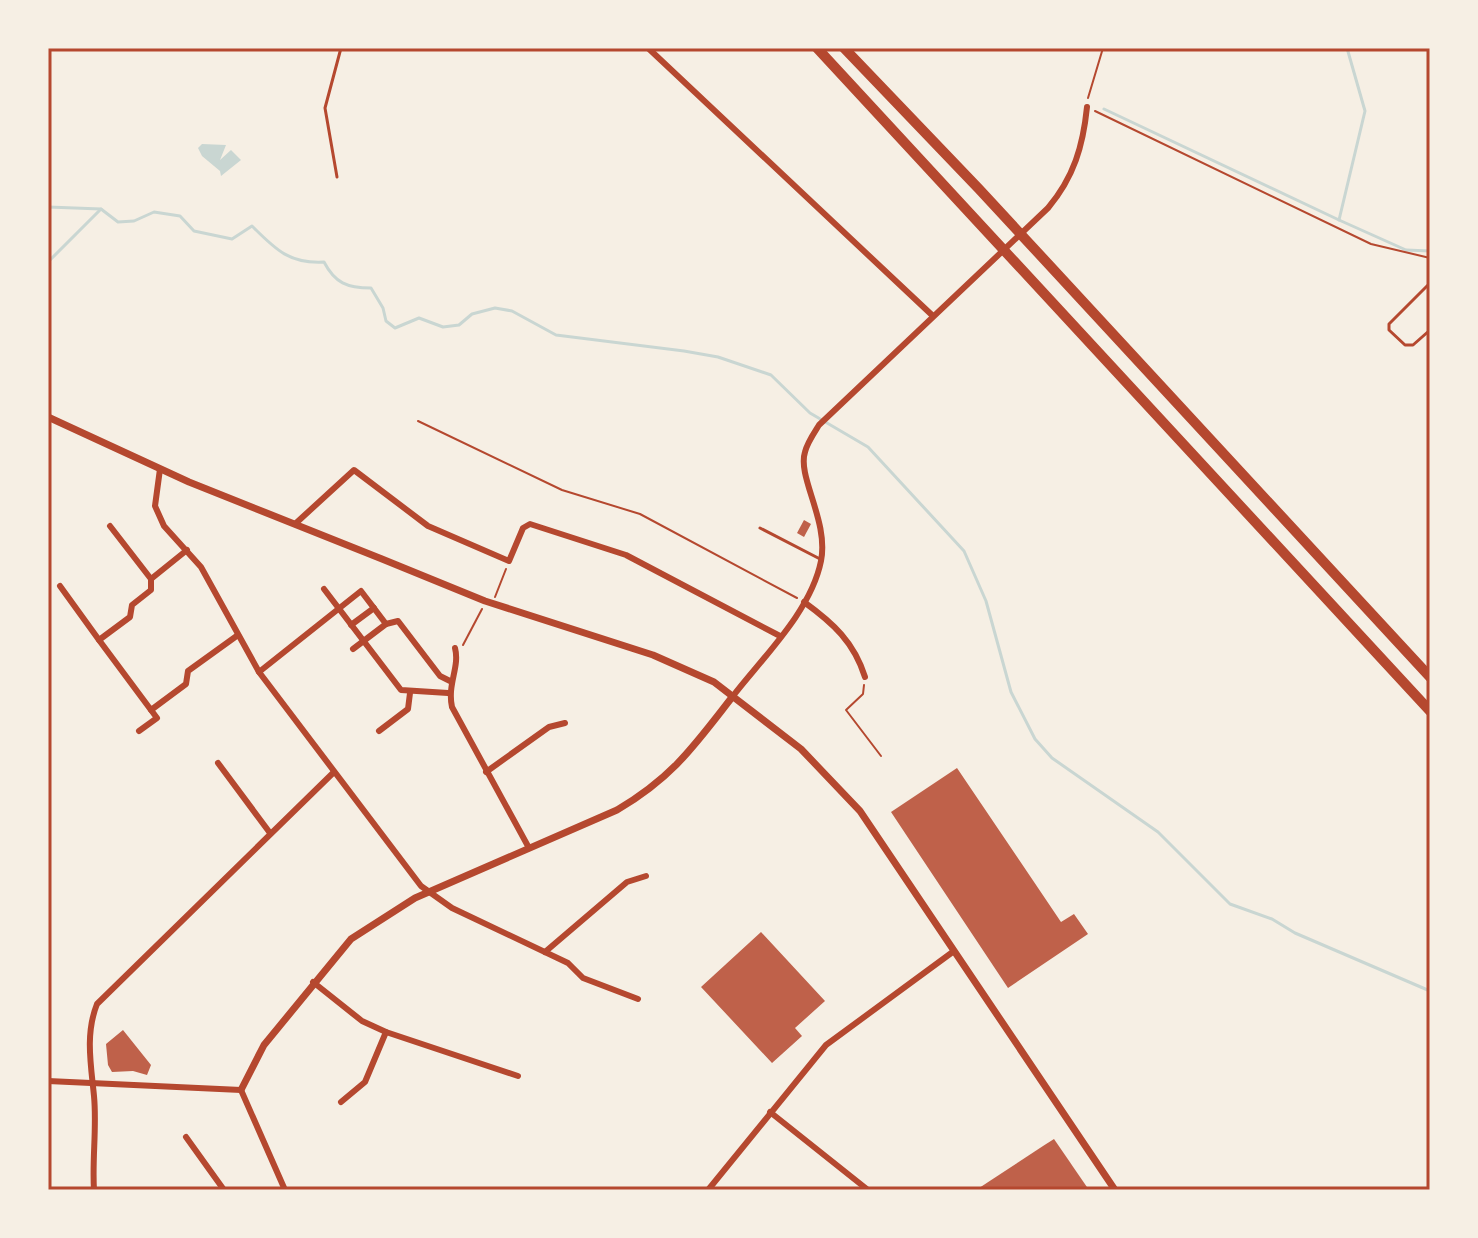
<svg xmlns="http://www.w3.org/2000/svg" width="1478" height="1238" viewBox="0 0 1478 1238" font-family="'Noto Sans',sans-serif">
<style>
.water{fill:#c9d6d2}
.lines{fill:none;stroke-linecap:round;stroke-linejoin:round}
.stream{stroke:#c9d6d2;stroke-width:3}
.building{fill:#bf614a}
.path{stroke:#b5482f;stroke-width:2}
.service{stroke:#b5482f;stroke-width:3}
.minor{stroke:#b5482f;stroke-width:6}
.tertiary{stroke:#b5482f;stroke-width:7}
.motorway{stroke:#b5482f;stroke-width:10}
.neatline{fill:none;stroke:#b5482f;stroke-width:3}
</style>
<rect width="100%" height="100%" fill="#f6efe4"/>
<polygon class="water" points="202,144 226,145 220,160 231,150 241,160 221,176 220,171 202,156 198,148"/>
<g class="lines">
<g class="stream">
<polyline points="1347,48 1365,111 1339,220 1406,250 1430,251"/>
<polyline points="1104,109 1339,220"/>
<path d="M48,207L101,209L118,222L134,221L154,212L180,216L194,231L232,239L252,226C275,249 289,264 324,262C335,283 347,288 371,288L383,308L386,321L395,328L419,318L443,327L459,325L472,314L495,308L512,311L556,335L684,351L718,357L771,375L810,413L868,447L964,551L986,601L1011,692L1035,739L1052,758L1158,832L1230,904L1272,919L1295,933L1430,991"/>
<polyline points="48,262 101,209"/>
</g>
</g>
<g class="building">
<polygon points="804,520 811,524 804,537 797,533"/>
<polygon points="957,768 1061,922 1074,914 1088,934 1008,988 891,812"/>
<polygon points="761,932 825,1001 795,1028 802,1036 772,1063 701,987"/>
<polygon points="123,1030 151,1065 147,1075 133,1071 112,1072 108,1065 106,1044"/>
<polygon points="1054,1139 1089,1190 976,1190 1043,1146"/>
</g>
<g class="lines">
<g class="path">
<polyline points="1088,98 1103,48"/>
<polyline points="1095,111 1371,244 1430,258"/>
<polyline points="418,421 562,490 640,514 797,598"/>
<polyline points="495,597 506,569"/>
<polyline points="463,645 482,609"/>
<polyline points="864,685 863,694 846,710 881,756"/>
</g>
<g class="service">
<polyline points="337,177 325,108 341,48"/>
<polyline points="1430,283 1389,324 1389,330 1405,345 1413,345 1430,330"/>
<polyline points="760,528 822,560"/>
</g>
<g class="minor">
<polyline points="648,48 933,316"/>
<polyline points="160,469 155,506 164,526 201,567 259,672 421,886 452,908 568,963 583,978 638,999"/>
<polyline points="295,524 354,470 428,526 509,561 523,528 530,524 626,555 780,636"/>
<polyline points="110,526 151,579"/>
<polyline points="187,550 151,579 151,590 132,605 130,617 99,640 151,710 186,684 188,671 238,635"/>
<polyline points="60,586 99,640"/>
<polyline points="324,589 401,690 448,693"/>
<path d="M804,602C833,623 854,642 865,677"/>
<polyline points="386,624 398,621 440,676 450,681"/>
<polyline points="351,625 374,608"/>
<path d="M455,648C460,667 447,684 452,707L529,848"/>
<polyline points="259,672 361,591 386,624 353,649"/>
<path d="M733,696C764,656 811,611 821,561C829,521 797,477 805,452C807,443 814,433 819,425L1048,208C1074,177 1083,146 1087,107"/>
<polyline points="139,731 157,718 151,710"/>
<polyline points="379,731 408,709 410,693"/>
<polyline points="218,763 270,833"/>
<polyline points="486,772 549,727 565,723"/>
<polyline points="545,952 627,882 646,876"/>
<polyline points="313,982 362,1021 386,1032 518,1076"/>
<polyline points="48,1081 241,1090 285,1190"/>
<polyline points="341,1102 365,1082 386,1032"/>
<polyline points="770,1112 868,1190"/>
<polyline points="186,1137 224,1190"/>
<path d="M94,1190C92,1159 97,1127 94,1096C91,1065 85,1034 97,1004L334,772"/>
<polyline points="708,1190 826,1045 954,951"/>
</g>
<g class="tertiary">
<polyline points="48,417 189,482 382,559 485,601 653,655 714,682 801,749 860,811 1115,1190"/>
<path d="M241,1090L264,1045L351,939L415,898L617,810C673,777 694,746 733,696"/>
</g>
<g class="motorway">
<polyline points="817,48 1430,711"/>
<polyline points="844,48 979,189 1430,677"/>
</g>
</g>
<rect width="1478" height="1238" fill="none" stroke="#f6efe4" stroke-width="100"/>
<rect x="50" y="50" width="1378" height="1138" class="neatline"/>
</svg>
